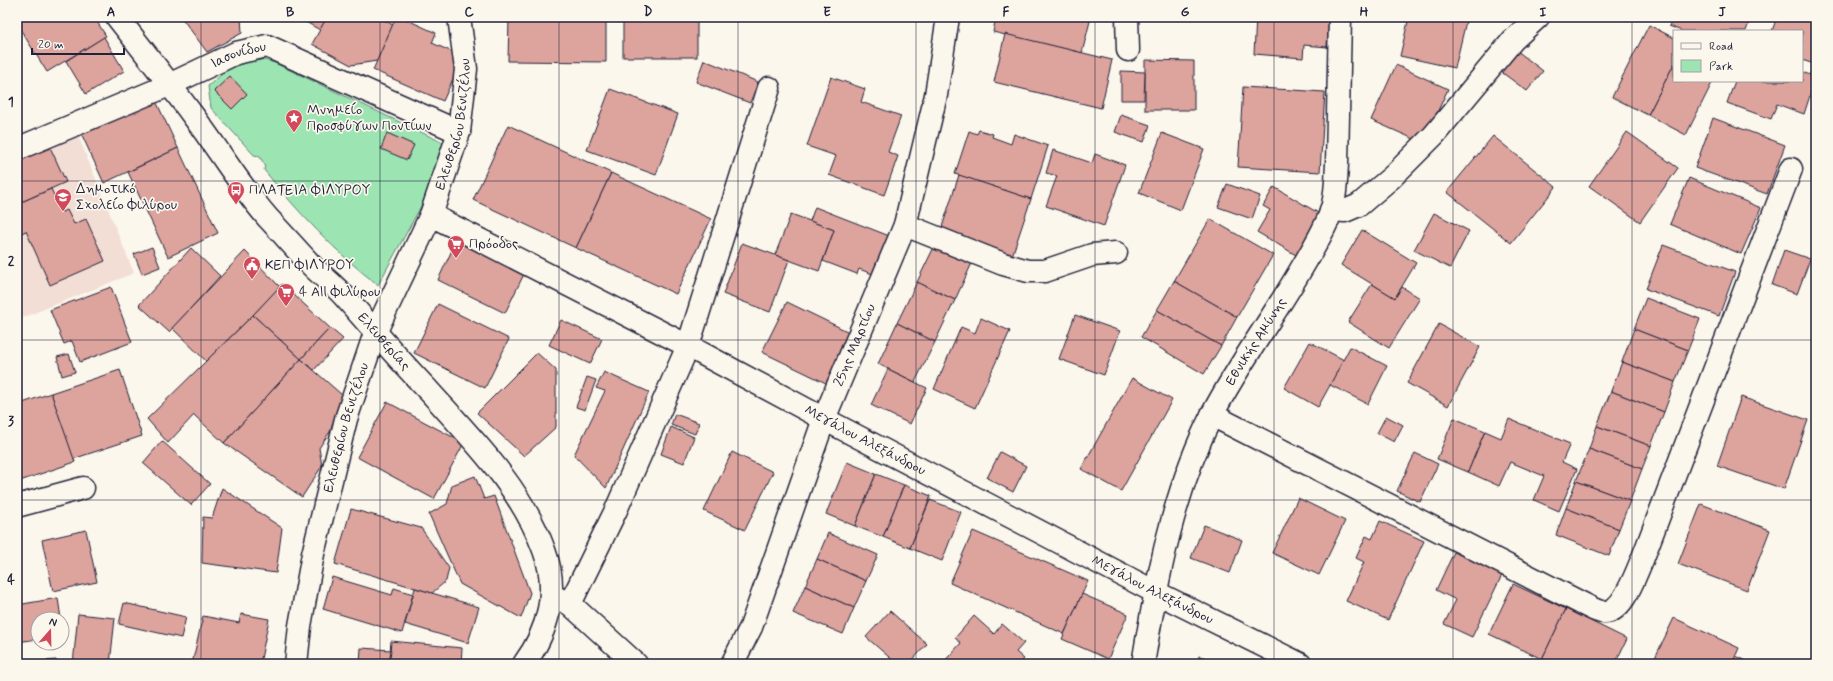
<svg xmlns="http://www.w3.org/2000/svg" width="1833" height="681" viewBox="0 0 1833 681" font-family="Mynerve,sans-serif">
<style>
.built{fill:#f2ded4}
.green{fill:#9ce4b2;stroke:#5f8376}
.building{fill:#dda39d;stroke:#22223b}
.lines{fill:none;stroke-linecap:round;stroke-linejoin:round}
.street-casing{stroke:#22223b;stroke-width:25}
.secondary-casing{stroke:#22223b;stroke-width:25}
.street{stroke:#fbf7ec;stroke-width:22}
.secondary{stroke:#fbf7ec;stroke-width:22}
.grid{fill:none;stroke:#22223b;stroke-width:1;stroke-opacity:0.55}
.labels{text-anchor:middle;dominant-baseline:central;stroke-width:3.5;stroke-linejoin:round;paint-order:stroke}
.street-label{font-size:14px;fill:#22223b;stroke:#fbf7ec}
.poi-label{font-size:14px;fill:#22223b;stroke:#fbf7ec;text-anchor:start}
.neatline{fill:none;stroke:#22223b;stroke-width:1.5}
.grid-label{font-size:13px;text-anchor:middle;font-weight:bold;fill:#22223b}
</style>
<rect width="100%" height="100%" fill="#fbf7ec"/>
<filter id="ink" filterUnits="userSpaceOnUse"><feTurbulence type="fractalNoise" baseFrequency=".025" numOctaves="2"/><feDisplacementMap in="SourceGraphic" scale="8" xChannelSelector="R" yChannelSelector="G"/><feConvolveMatrix kernelMatrix="1 2 1 2 8 2 1 2 1" color-interpolation-filters="sRGB"/></filter>
<g filter="url(#ink)">
<polygon class="built" points="75,128 134,273 17,320 17,152"/>
<path class="green" d="M257,58L275,63L446,144L426,197L378,285C337,254 296,210 264,170L265,165L259,156L254,155L211,108L208,86L234,64Z"/>
<g class="building">
<polygon points="17,17 94,17 106,36 47,72 17,24"/>
<polygon points="181,17 241,17 242,33 207,52"/>
<polygon points="297,17 327,17 320,30"/>
<polygon points="327,17 379,17 393,25 377,61 351,65 312,44"/>
<polygon points="396,17 401,17 436,33 432,43 457,54 457,70 443,101 373,70"/>
<polygon points="509,17 606,17 606,62 508,61"/>
<rect x="623" y="17" width="74" height="40"/>
<polygon points="996,17 1091,17 1082,53 993,32"/>
<polygon points="1256,17 1329,17 1327,47 1304,45 1303,58 1254,54"/>
<polygon points="1409,17 1467,17 1455,68 1400,56"/>
<polygon points="1673,17 1751,17 1746,31 1682,31 1669,26"/>
<polygon points="1777,17 1816,17 1816,77 1810,74 1814,64 1802,60 1802,31 1772,31"/>
<polygon points="1649,25 1674,38 1674,64 1648,115 1612,97"/>
<polygon points="1005,34 1112,60 1101,108 994,82"/>
<polygon points="104,37 124,71 86,94 66,61"/>
<polygon points="1516,50 1543,71 1527,91 1500,71"/>
<polygon points="704,60 758,82 750,103 696,82"/>
<polygon points="1145,60 1194,61 1194,110 1145,110"/>
<polygon points="1674,64 1674,81 1713,81 1686,135 1648,115"/>
<polygon points="1396,65 1448,89 1423,143 1371,120"/>
<polygon points="1121,71 1145,72 1144,100 1121,100"/>
<polygon points="1802,72 1816,77 1804,114 1777,104 1771,119 1727,103 1735,81 1802,81"/>
<polygon points="230,76 247,94 232,109 214,91"/>
<polygon points="831,77 865,89 861,102 901,116 888,152 898,156 884,195 829,175 836,156 807,146"/>
<polygon points="1243,87 1325,92 1320,172 1238,167"/>
<polygon points="610,89 678,114 656,175 587,150"/>
<polygon points="155,99 178,148 104,183 81,133"/>
<polygon points="1121,115 1150,125 1144,142 1115,132"/>
<polygon points="1713,118 1785,145 1767,194 1695,168"/>
<polygon points="508,125 611,173 576,248 473,200"/>
<polygon points="979,130 993,134 992,137 1011,144 1014,134 1048,146 1031,199 955,174 969,131 977,134"/>
<polygon points="1627,132 1678,168 1640,222 1589,186"/>
<polygon points="387,133 414,145 407,160 381,149"/>
<polygon points="1162,133 1204,149 1181,210 1139,193"/>
<polygon points="1493,136 1556,187 1511,243 1447,192"/>
<polygon points="50,147 66,182 17,204 17,162"/>
<polygon points="178,148 218,233 168,257 128,172"/>
<polygon points="1053,150 1092,163 1095,154 1125,165 1104,226 1046,206 1057,176 1046,173"/>
<polygon points="611,173 711,219 676,294 576,248"/>
<polygon points="959,175 1031,199 1012,256 940,233"/>
<polygon points="1689,178 1761,208 1741,254 1670,224"/>
<polygon points="1227,184 1260,196 1252,219 1218,207"/>
<polygon points="1274,187 1320,214 1296,255 1257,232 1270,210 1263,206"/>
<polygon points="51,189 62,212 67,210 74,224 86,219 105,261 50,285 26,231 17,235 17,204"/>
<polygon points="815,207 892,237 878,276 859,269 857,274 823,261 834,230 810,221"/>
<polygon points="1434,213 1469,231 1450,268 1414,250"/>
<polygon points="791,214 834,230 819,271 775,255"/>
<polygon points="1210,219 1273,255 1237,317 1174,281"/>
<polygon points="1362,230 1416,263 1395,298 1341,265"/>
<polygon points="460,233 526,270 505,313 438,280"/>
<polygon points="742,243 789,260 770,312 723,294"/>
<polygon points="935,245 972,263 955,300 917,282"/>
<polygon points="1663,245 1735,272 1719,316 1646,289"/>
<polygon points="152,247 160,267 142,274 134,254"/>
<polygon points="191,248 220,276 169,332 139,305"/>
<polygon points="1784,250 1810,259 1797,294 1772,285"/>
<polygon points="245,251 280,287 253,315 206,361 172,328"/>
<polygon points="1174,281 1237,317 1221,346 1157,310"/>
<polygon points="917,282 955,300 935,342 897,323"/>
<polygon points="282,284 330,328 301,359 253,315"/>
<polygon points="1372,284 1395,298 1402,287 1420,298 1389,348 1348,322"/>
<polygon points="111,287 132,342 80,362 72,341 64,344 50,310"/>
<polygon points="1646,298 1700,319 1688,350 1634,329"/>
<polygon points="787,302 851,333 826,383 762,352"/>
<polygon points="438,304 509,339 485,388 414,353"/>
<polygon points="1157,310 1221,346 1204,374 1141,337"/>
<polygon points="253,315 301,359 224,443 194,415 168,443 147,419"/>
<polygon points="1075,315 1120,331 1104,375 1059,359"/>
<polygon points="981,318 1010,331 975,408 934,389 961,327 975,333"/>
<polygon points="561,320 602,339 590,364 549,345"/>
<polygon points="897,323 935,342 915,382 878,364"/>
<polygon points="1439,324 1480,347 1448,406 1407,383"/>
<polygon points="330,328 343,339 314,370 301,359"/>
<polygon points="1634,329 1688,350 1675,382 1622,362"/>
<polygon points="1310,342 1344,360 1318,407 1284,388"/>
<polygon points="1350,347 1387,366 1368,404 1330,385"/>
<polygon points="537,353 556,370 556,427 524,456 477,413"/>
<polygon points="69,354 75,372 62,376 57,357"/>
<polygon points="301,359 350,402 319,448 322,466 302,497 224,443"/>
<polygon points="1622,362 1675,382 1664,412 1611,391"/>
<polygon points="888,369 927,388 910,424 871,405"/>
<polygon points="120,370 142,436 73,459 51,393"/>
<polygon points="604,372 649,392 606,488 574,455 605,391 596,388"/>
<polygon points="587,377 596,380 585,410 576,407"/>
<polygon points="1132,378 1172,400 1121,491 1081,469"/>
<polygon points="1611,391 1664,412 1651,446 1597,426"/>
<polygon points="51,393 75,462 17,482 17,405"/>
<polygon points="1741,397 1808,420 1784,489 1717,466"/>
<polygon points="387,402 464,443 434,499 357,457"/>
<polygon points="675,414 699,423 695,434 671,425"/>
<polygon points="1386,416 1403,425 1394,442 1377,433"/>
<polygon points="1454,418 1485,431 1468,472 1437,459"/>
<polygon points="1509,419 1570,444 1562,462 1577,469 1559,511 1534,500 1544,476 1510,462 1499,486 1468,472 1485,431 1501,438"/>
<polygon points="1597,426 1651,446 1642,469 1589,449"/>
<polygon points="671,427 694,437 684,463 661,454"/>
<polygon points="162,441 210,484 191,505 143,463"/>
<polygon points="1589,449 1642,469 1630,501 1576,481"/>
<polygon points="732,452 773,472 745,530 704,511"/>
<polygon points="1000,452 1026,466 1013,492 987,478"/>
<polygon points="1415,453 1438,464 1420,502 1397,491"/>
<polygon points="847,462 876,474 855,526 826,514"/>
<polygon points="876,474 904,485 883,537 855,526"/>
<polygon points="475,476 484,499 494,496 530,593 521,618 460,584 429,514 447,504 452,485"/>
<polygon points="1576,481 1630,501 1619,529 1566,508"/>
<polygon points="904,485 931,496 910,548 883,537"/>
<polygon points="222,488 282,528 276,573 202,563 203,517 212,518"/>
<polygon points="1298,498 1345,521 1319,575 1272,553"/>
<polygon points="930,500 961,512 942,561 910,548"/>
<polygon points="1701,504 1770,530 1747,590 1678,564"/>
<polygon points="1566,508 1619,529 1609,556 1556,535"/>
<polygon points="351,509 421,528 449,568 446,581 432,593 335,564"/>
<polygon points="1380,521 1424,541 1388,620 1346,601 1364,562 1356,558 1366,536 1372,539"/>
<polygon points="1204,525 1242,540 1230,573 1191,558"/>
<polygon points="86,530 97,582 53,591 42,540"/>
<polygon points="973,531 1088,581 1064,634 950,583"/>
<polygon points="828,533 878,555 866,581 817,559"/>
<polygon points="1454,552 1502,575 1472,637 1444,624 1456,600 1436,590"/>
<polygon points="817,559 866,581 854,608 805,586"/>
<polygon points="332,577 392,595 394,588 413,594 402,633 323,609"/>
<polygon points="1513,584 1566,609 1542,659 1489,634"/>
<polygon points="805,586 854,608 843,634 793,613"/>
<polygon points="415,588 479,607 468,643 405,624"/>
<polygon points="1082,594 1128,614 1108,659 1062,639"/>
<polygon points="58,598 61,619 38,619 38,639 17,642 17,605"/>
<polygon points="124,603 186,617 181,638 119,624"/>
<polygon points="1566,609 1627,639 1615,664 1552,664 1542,659"/>
<polygon points="890,611 927,644 909,664 897,664 866,637"/>
<polygon points="78,614 115,618 110,664 73,664"/>
<polygon points="241,614 269,619 260,664 192,664 203,616 239,623"/>
<polygon points="974,616 994,634 1002,624 1024,643 1016,652 1024,659 1019,664 942,664 961,643 955,638"/>
<polygon points="1674,618 1739,648 1732,664 1652,664"/>
<polygon points="391,641 462,648 461,664 389,664"/>
<polygon points="361,648 391,650 389,664 360,664"/>
<polygon points="1199,656 1225,663 1224,664 1196,664"/>
<polygon points="1736,656 1753,664 1732,664"/>
<polygon points="56,660 57,664 17,664 17,663"/>
</g>
<g class="lines">
<defs>
<g id="street">
<polyline points="1127,17 1128,50"/>
<path id="s1" d="M17,149L169,85L236,53L267,46L459,132"/>
<polyline points="1331,210 1345,211 1359,205 1392,177 1434,135 1513,40 1538,17"/>
<path id="s2" d="M431,215L688,346L824,419L1155,592L1300,664"/>
<polyline points="905,225 1003,264 1028,271 1045,271 1092,255 1116,253"/>
<path d="M1212,415L1585,605C1590,607 1597,612 1603,612C1623,614 1635,575 1642,560L1791,169"/>
<polyline points="17,506 83,488"/>
<polyline points="557,598 570,604 636,664"/>
<polyline points="570,604 616,510 688,346 769,88"/>
<path id="s3" d="M296,664L300,626L313,554L346,419L375,333L431,215L459,132L466,69L459,17"/>
<path id="s4" d="M732,664L751,627L824,419L905,225L936,95L948,17"/>
<path id="s5" d="M1143,664C1157,579 1173,492 1212,415C1238,365 1272,319 1300,271C1311,252 1324,232 1331,212C1336,197 1336,180 1337,164L1340,17"/>
</g>
<g id="secondary">
<path id="s6" d="M117,17C143,50 169,83 194,117C219,150 240,186 268,218C283,234 297,250 312,266C322,276 334,285 344,296C372,328 399,360 428,390C472,439 521,487 544,550C559,590 549,630 524,664"/>
</g>
</defs>
<use href="#street" class="street-casing"/>
<use href="#secondary" class="secondary-casing"/>
<use href="#street" class="street"/>
<use href="#secondary" class="secondary"/>
</g>
</g>
<path class="grid" d="M201,17V664M380,17V664M559,17V664M738,17V664M916,17V664M1095,17V664M1274,17V664M1453,17V664M1632,17V664M17,181H1816M17,340H1816M17,500H1816"/>
<defs>
<symbol id="sight-pin" viewBox="-11 -11 22 30"><path d="M0 17L-7.5 6A9.5 9.5 0 1 1 7.5 6Z" fill="#d1495b" stroke="#fbf7ec"/><path d="M0-6L1.8-2.2L6-1.7L2.9 1.2L3.7 5.4L0 3.3L-3.7 5.4L-2.9 1.2L-6-1.7L-1.8-2.2Z" fill="#fff"/></symbol>
<symbol id="bus-pin" viewBox="-11 -11 22 30"><path d="M0 17L-7.5 6A9.5 9.5 0 1 1 7.5 6Z" fill="#d1495b" stroke="#fbf7ec"/><path d="M-5-6H5V4H4V6H2V4H-2V6H-4V4H-5ZM-3.5-4V0h7V-4ZM-3.5 1.2v1.5H-2V1.2ZM2 1.2v1.5H3.5V1.2Z" fill="#fff"/></symbol>
<symbol id="school-pin" viewBox="-11 -11 22 30"><path d="M0 17L-7.5 6A9.5 9.5 0 1 1 7.5 6Z" fill="#d1495b" stroke="#fbf7ec"/><path d="M0-5L7-2L0 1L-7-2ZM-4 1L0 2.5L4 1V4Q0 6-4 4Z" fill="#fff"/></symbol>
<symbol id="supermarket-pin" viewBox="-11 -11 22 30"><path d="M0 17L-7.5 6A9.5 9.5 0 1 1 7.5 6Z" fill="#d1495b" stroke="#fbf7ec"/><path d="M-6-5.5h2.5l.6 2H6L4.5 2H-2.5L-4.4-4H-6ZM-1.5 3.2a1.3 1.3 0 1 0 .1 0ZM3 3.2a1.3 1.3 0 1 0 .1 0Z" fill="#fff"/></symbol>
<symbol id="civic-pin" viewBox="-11 -11 22 30"><path d="M0 17L-7.5 6A9.5 9.5 0 1 1 7.5 6Z" fill="#d1495b" stroke="#fbf7ec"/><path d="M-.6-6.5H3V-4.5H.6V-3L4-1V1h2V6H-6V1h2V-1L-.6-3ZM-1.2 2.5V6h2.4V2.5Z" fill="#fff"/></symbol>
</defs>
<g fill-rule="evenodd">
<use href="#sight-pin" x="284" y="108" width="20" height="27"/>
<use href="#bus-pin" x="226" y="180" width="20" height="27"/>
<use href="#school-pin" x="53" y="187" width="20" height="27"/>
<use href="#supermarket-pin" x="446" y="234" width="20" height="27"/>
<use href="#civic-pin" x="242" y="255" width="20" height="27"/>
<use href="#supermarket-pin" x="276" y="282" width="20" height="27"/>
</g>
<g class="labels">
<g class="street-label">
<text stroke="none"><textPath href="#s1" startOffset="241">Ιασονίδου</textPath></text>
<text stroke="none"><textPath href="#s3" startOffset="566">Ελευθερίου Βενιζέλου</textPath></text>
<text stroke="none"><textPath href="#s6" startOffset="421">Ελευθερίας</textPath></text>
<text stroke="none"><textPath href="#s5" startOffset="345">Εθνικής Αμύνης</textPath></text>
<text stroke="none"><textPath href="#s4" startOffset="342">25ης Μαρτίου</textPath></text>
<text stroke="none"><textPath href="#s3" startOffset="242">Ελευθερίου Βενιζέλου</textPath></text>
<text stroke="none"><textPath href="#s2" startOffset="489">Μεγάλου Αλεξάνδρου</textPath></text>
<text stroke="none"><textPath href="#s2" startOffset="813">Μεγάλου Αλεξάνδρου</textPath></text>
</g>
<g class="poi-label">
<text x="307" y="110">Μνημείο<tspan x="307" dy="16">Προσφύγων Ποντίων</tspan></text>
<text x="76" y="189">Δημοτικό<tspan x="76" dy="16">Σχολείο Φιλύρου</tspan></text>
<text x="249" y="190">ΠΛΑΤΕΙΑ ΦΙΛΥΡΟΥ</text>
<text x="469" y="244">Πρόοδος</text>
<text x="265" y="265">ΚΕΠ ΦΙΛΥΡΟΥ</text>
<text x="299" y="292">4 All Φιλύρου</text>
</g>
</g>
<rect width="1833" height="681" fill="none" stroke="#fbf7ec" stroke-width="44"/>
<rect x="1673" y="30" width="130" height="52" fill="#fbf7ec" stroke="#a4a2a5"/>
<rect x="1681" y="43" width="20" height="6" fill="#fbf7ec" stroke="#a4a2a5"/>
<text x="1709" y="50" font-size="12" fill="#22223b">Road</text>
<rect x="1681" y="60" width="20" height="12" fill="#9ce4b2" stroke="#a4a2a5"/>
<text x="1709" y="70" font-size="12" fill="#22223b">Park</text>
<g transform="translate(50 631) rotate(20)"><circle r="19" fill="#fbf7ec" stroke="#a4a2a5"/>
<path d="M0-3L7 15L0 10L-7 15Z" fill="#d1495b"/>
<text y="-6" font-size="11" font-weight="bold" text-anchor="middle" fill="#22223b">N</text>
</g>
<path d="M32 48v6h92v-6" fill="none" stroke="#22223b" stroke-width="2"/>
<text x="38" y="48" font-size="12" fill="#22223b" stroke="#fbf7ec" stroke-width="3" paint-order="stroke">20 m</text>
<rect x="22" y="22" width="1789" height="637" class="neatline"/>
<g class="grid-label">
<text x="111" y="16">A</text>
<text x="290" y="16">B</text>
<text x="469" y="16">C</text>
<text x="648" y="16">D</text>
<text x="827" y="16">E</text>
<text x="1006" y="16">F</text>
<text x="1185" y="16">G</text>
<text x="1364" y="16">H</text>
<text x="1543" y="16">I</text>
<text x="1722" y="16">J</text>
<text x="11" y="106">1</text>
<text x="11" y="265">2</text>
<text x="11" y="425">3</text>
<text x="11" y="584">4</text>
</g>
</svg>
